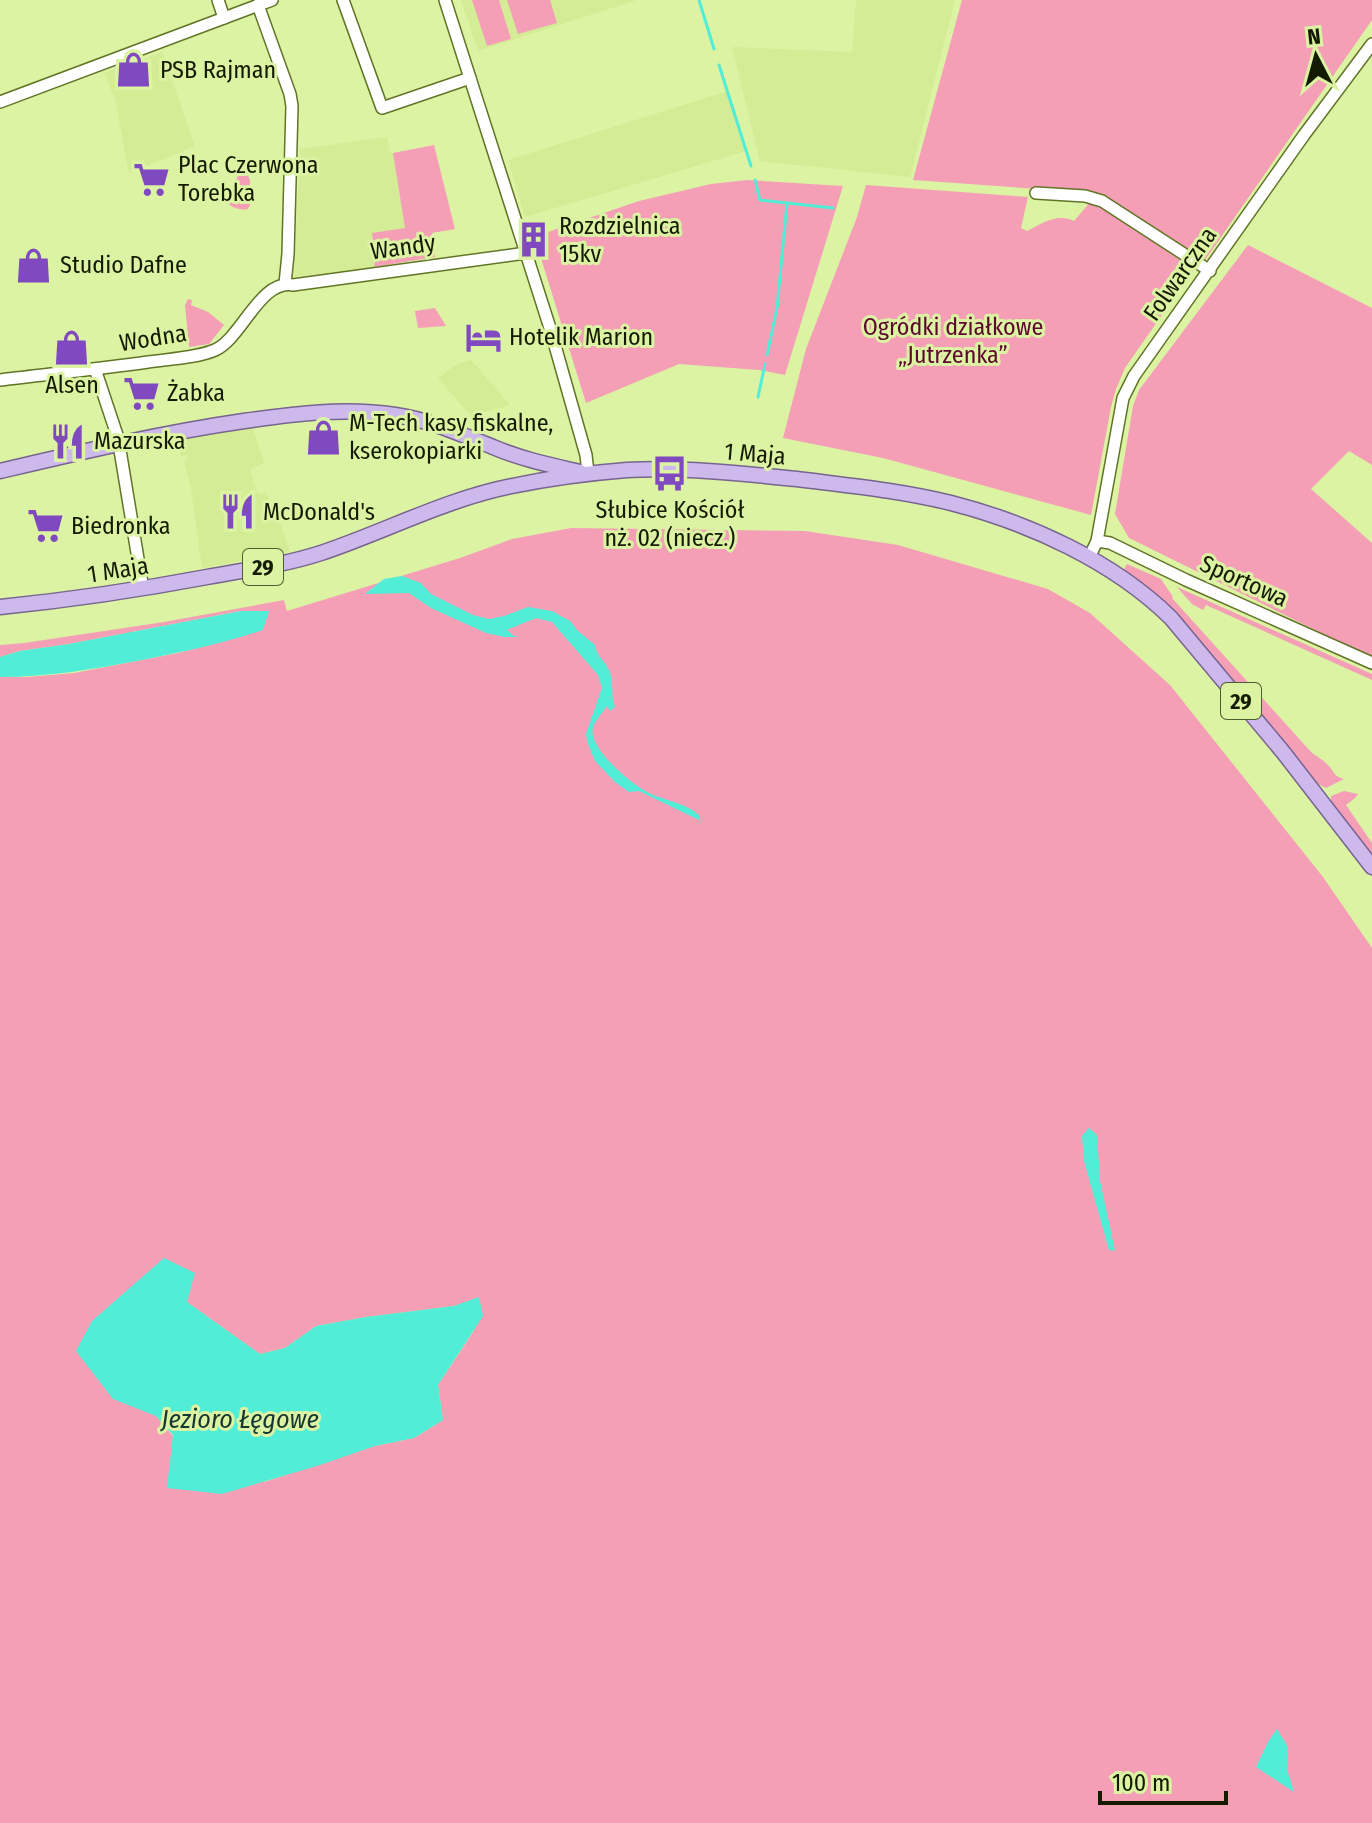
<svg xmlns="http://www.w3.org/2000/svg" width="1372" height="1823" viewBox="0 0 1372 1823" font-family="'Fira Sans Condensed',sans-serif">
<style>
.built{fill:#d3ec95}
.green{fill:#f49fb6;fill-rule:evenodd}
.water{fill:#51edd7}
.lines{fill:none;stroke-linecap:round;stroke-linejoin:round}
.stream{stroke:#51edd7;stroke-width:3}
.minor-casing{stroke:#617427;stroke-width:14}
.major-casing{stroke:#776490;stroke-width:17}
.minor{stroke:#fff;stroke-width:11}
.major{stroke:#cdb9eb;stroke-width:14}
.labels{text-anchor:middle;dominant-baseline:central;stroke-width:6;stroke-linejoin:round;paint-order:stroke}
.shield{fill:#dcf3a4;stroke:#505c31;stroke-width:2}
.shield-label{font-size:22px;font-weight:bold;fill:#141b00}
.poi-label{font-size:24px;fill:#141b00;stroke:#dcf3a4;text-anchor:start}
.street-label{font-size:24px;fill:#141b00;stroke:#dcf3a4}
.park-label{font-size:24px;fill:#5c082d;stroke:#dcf3a4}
.water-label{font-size:26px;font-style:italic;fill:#163631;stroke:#dcf3a4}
</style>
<rect width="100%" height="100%" fill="#dcf3a4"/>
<g class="built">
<polygon points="461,0 637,0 478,51"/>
<polygon points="856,0 955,0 910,177 760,161 732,47 852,52"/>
<polygon points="162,52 195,146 129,173 115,99 104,73"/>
<polygon points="728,91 746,151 525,217 508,160"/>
<polygon points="387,137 390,153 393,153 405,228 372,234 375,260 374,267 294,277 300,149"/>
<polygon points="471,360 510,405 471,416 438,378 457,364"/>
<polygon points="253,428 264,463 250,470 258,494 266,493 280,522 290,552 202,568 191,488 184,461 188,460 187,455 181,456 178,439"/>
</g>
<g class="green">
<polygon points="472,0 499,0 511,39 487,46"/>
<polygon points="507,0 550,0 557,23 518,34"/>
<polygon points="962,0 1372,0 1372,20 1205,260 1114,201 1093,193 913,180"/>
<polygon points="434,145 455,229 432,233 435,257 374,267 375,260 372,233 405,228 393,153"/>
<path d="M243,173L249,177L250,181V205L248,209C239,211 229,207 225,199L239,174Z"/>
<polygon points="748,180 843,186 785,375 759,370 679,364 586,403 540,255 545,233 639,201 711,184"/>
<path d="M866,185L1028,197L1021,228L1027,231C1043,223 1057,213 1074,221L1091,201L1194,269L1125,368L1116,389L1111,407L1091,515L883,458L783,438L806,349L857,217Z"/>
<polygon points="1248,245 1372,308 1372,465 1349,451 1311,489 1372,543 1372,658 1129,538 1115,514 1133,406 1139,390"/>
<polygon points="188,299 192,300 191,305 208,312 224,325 209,344 189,347 185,305"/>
<polygon points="435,308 446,326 418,328 415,311"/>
<path d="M571,528L805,531L898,545L1048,589L1090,613L1170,685L1323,877L1372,948V1823H0V677H26L74,673L178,653L244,636L269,612L241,611L69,644L20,651L0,657V645L24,643L164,622L284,600L287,611L460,558L512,539ZM164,1258L187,1302L260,1354L285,1348L316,1326L366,1317L454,1306L478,1298L473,1332L438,1385L443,1420L414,1438L375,1446L264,1482L173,1436L156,1416Z"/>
<path d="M1127,564L1161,579L1173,597L1172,598L1312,753C1317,756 1323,760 1327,764C1334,771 1334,777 1344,779L1326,788L1312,781L1123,571Z"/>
<polygon points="1177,587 1372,674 1372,680 1206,605 1203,610 1192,604"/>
<polygon points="1344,791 1358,794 1355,798 1346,805 1372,843 1372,858 1331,804 1331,796"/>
</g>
<g class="water">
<path d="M402,576L421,583L431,594L473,615L489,619L504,616L528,607L552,611L570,621L578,631L595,645C596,655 603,659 608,668C615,680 610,694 615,707L610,711L607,706C603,712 596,720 593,727C587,746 627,780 642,789C660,801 681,800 699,815V820L639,791L629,792L615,782L595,761L588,744L586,734L602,688L598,675L552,622L536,618L507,630L514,636L520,637H505L486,633L431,608L409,593L365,594L384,579Z"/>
<path d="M241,611H269L263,630C224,643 183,652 142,660C94,669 49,677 0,677V657L20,651L69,644Z"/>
<polygon points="1089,1128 1097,1135 1100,1180 1115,1251 1109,1250 1084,1161 1082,1136"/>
<polygon points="164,1258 195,1273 187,1302 260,1354 285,1348 316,1326 366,1317 454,1306 479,1297 483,1316 438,1385 443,1420 414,1438 375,1446 320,1465 222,1494 167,1488 173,1435 156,1416 113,1399 76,1351 92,1321"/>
<polygon points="1277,1729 1288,1747 1287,1769 1294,1792 1256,1767 1268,1742"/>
</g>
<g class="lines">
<g class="stream">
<polyline points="699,0 714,49"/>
<polyline points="719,65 751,166"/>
<polyline points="755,180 760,200 833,208"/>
<polyline points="767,355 777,308 787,203"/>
<polyline points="758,397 765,364"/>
</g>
<defs>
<g id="minor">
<polyline points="218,0 224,18"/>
<polyline points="343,0 382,108 470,78"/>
<polyline points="445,0 550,328 586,455 588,473"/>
<polyline points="258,5 290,94 292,106 288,254 285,284"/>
<polyline points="0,102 272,0"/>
<polyline points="1036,193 1085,196 1102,201 1210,271"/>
<polyline points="95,369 118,438 143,589"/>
<path d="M0,380C49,374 99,369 148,362C168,359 197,358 215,350C242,338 260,279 293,285L526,253"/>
<polyline points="1097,541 1110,543 1186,580 1372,663"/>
<polyline points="1089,558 1097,541 1123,398 1134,376 1304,135 1372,44"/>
</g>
<g id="major">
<path d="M0,471C81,452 161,433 244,421C294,414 345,407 395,415C430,420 460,434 493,447C521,459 550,465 580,472"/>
<path d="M0,607C69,600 138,590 207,577C245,570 284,565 321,553C384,532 446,499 512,486C550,478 589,473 627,470C686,467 747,474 805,480C853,486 903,491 951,503C1029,523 1113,561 1171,618L1283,752L1372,867"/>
</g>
</defs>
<use href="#minor" class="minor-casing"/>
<use href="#major" class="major-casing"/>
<use href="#minor" class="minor"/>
<use href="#major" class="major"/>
</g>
<defs>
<symbol id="shop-bare" viewBox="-9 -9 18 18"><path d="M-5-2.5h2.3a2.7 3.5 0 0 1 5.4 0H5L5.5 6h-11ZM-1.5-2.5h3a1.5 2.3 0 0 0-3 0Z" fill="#8049c0" stroke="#dcf3a4" stroke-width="2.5" paint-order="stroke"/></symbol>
<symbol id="supermarket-bare" viewBox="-9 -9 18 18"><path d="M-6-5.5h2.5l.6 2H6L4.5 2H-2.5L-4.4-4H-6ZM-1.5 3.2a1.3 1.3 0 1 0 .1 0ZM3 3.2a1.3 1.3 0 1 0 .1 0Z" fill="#8049c0" stroke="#dcf3a4" stroke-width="2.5" paint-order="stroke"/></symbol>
<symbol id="building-bare" viewBox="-9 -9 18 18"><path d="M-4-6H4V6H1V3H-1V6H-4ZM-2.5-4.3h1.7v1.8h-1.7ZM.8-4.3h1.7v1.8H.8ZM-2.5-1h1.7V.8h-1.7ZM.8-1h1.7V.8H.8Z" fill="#8049c0" stroke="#dcf3a4" stroke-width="2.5" paint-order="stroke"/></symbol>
<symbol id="hotel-bare" viewBox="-9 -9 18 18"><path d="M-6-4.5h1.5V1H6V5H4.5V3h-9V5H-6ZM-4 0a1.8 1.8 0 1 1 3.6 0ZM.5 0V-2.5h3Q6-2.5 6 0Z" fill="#8049c0" stroke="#dcf3a4" stroke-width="2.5" paint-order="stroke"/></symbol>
<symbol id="restaurant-bare" viewBox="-9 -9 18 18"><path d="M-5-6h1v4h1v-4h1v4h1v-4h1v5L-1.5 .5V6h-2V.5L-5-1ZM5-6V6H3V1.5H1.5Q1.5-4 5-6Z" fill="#8049c0" stroke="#dcf3a4" stroke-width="2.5" paint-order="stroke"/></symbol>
<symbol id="bus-bare" viewBox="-9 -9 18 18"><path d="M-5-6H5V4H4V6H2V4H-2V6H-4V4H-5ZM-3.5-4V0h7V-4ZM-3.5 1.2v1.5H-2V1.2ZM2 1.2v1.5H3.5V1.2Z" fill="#8049c0" stroke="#dcf3a4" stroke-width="2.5" paint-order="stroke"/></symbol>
</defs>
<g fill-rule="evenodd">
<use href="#shop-bare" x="108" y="44" width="51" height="51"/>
<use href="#supermarket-bare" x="126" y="154" width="51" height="51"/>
<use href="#building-bare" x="508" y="214" width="51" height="51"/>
<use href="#shop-bare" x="8" y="240" width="51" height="51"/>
<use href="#hotel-bare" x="458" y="312" width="51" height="51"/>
<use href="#shop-bare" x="46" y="322" width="51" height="51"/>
<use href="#supermarket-bare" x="116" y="368" width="51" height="51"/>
<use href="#shop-bare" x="298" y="412" width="51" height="51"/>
<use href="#restaurant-bare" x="42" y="416" width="51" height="51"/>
<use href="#bus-bare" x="644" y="448" width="51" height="51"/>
<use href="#restaurant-bare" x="212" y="486" width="51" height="51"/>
<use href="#supermarket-bare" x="20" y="500" width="51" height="51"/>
</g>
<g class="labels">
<g class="shield">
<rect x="243" y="549" width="40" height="36" rx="6"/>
<rect x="1221" y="683" width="40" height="36" rx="6"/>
</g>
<g class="shield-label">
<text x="263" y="567">29</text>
<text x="1241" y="701">29</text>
</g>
<g class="poi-label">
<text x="160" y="70">PSB Rajman</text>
<text x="178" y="165">Plac Czerwona<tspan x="178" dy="28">Torebka</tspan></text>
<text x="559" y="226">Rozdzielnica<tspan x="559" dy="28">15kv</tspan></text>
<text x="60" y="265">Studio Dafne</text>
<text x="509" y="337">Hotelik Marion</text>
<text x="72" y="385" text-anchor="middle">Alsen</text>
<text x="167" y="393">Żabka</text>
<text x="349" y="423">M-Tech kasy fiskalne,<tspan x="349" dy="28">kserokopiarki</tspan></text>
<text x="94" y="441">Mazurska</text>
<text x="670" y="510" text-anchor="middle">Słubice Kościół<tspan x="670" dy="28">nż. 02 (niecz.)</tspan></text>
<text x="263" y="512">McDonald's</text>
<text x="71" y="526">Biedronka</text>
</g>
<g class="street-label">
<text transform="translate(403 247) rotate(-8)">Wandy</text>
<text transform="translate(1180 274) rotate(-55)">Folwarczna</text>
<text transform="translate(153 338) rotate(-9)">Wodna</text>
<text transform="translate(755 454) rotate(5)">1 Maja</text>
<text transform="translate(118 570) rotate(-9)">1 Maja</text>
<text transform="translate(1244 581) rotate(24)">Sportowa</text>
</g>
<g class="park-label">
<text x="953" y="327">Ogródki działkowe<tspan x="953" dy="28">„Jutrzenka”</tspan></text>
</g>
<g class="water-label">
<text x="240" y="1419">Jezioro Łęgowe</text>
</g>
</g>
<g transform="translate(1316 56) rotate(354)" stroke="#dcf3a4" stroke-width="6" paint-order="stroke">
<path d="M0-6L14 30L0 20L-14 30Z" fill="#141b00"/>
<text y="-12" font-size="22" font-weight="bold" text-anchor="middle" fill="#141b00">N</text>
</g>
<path d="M1100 1791v12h126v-12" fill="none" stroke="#141b00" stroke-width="4"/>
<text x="1112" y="1791" font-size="24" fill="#141b00" stroke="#dcf3a4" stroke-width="6" paint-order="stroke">100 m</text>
</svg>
